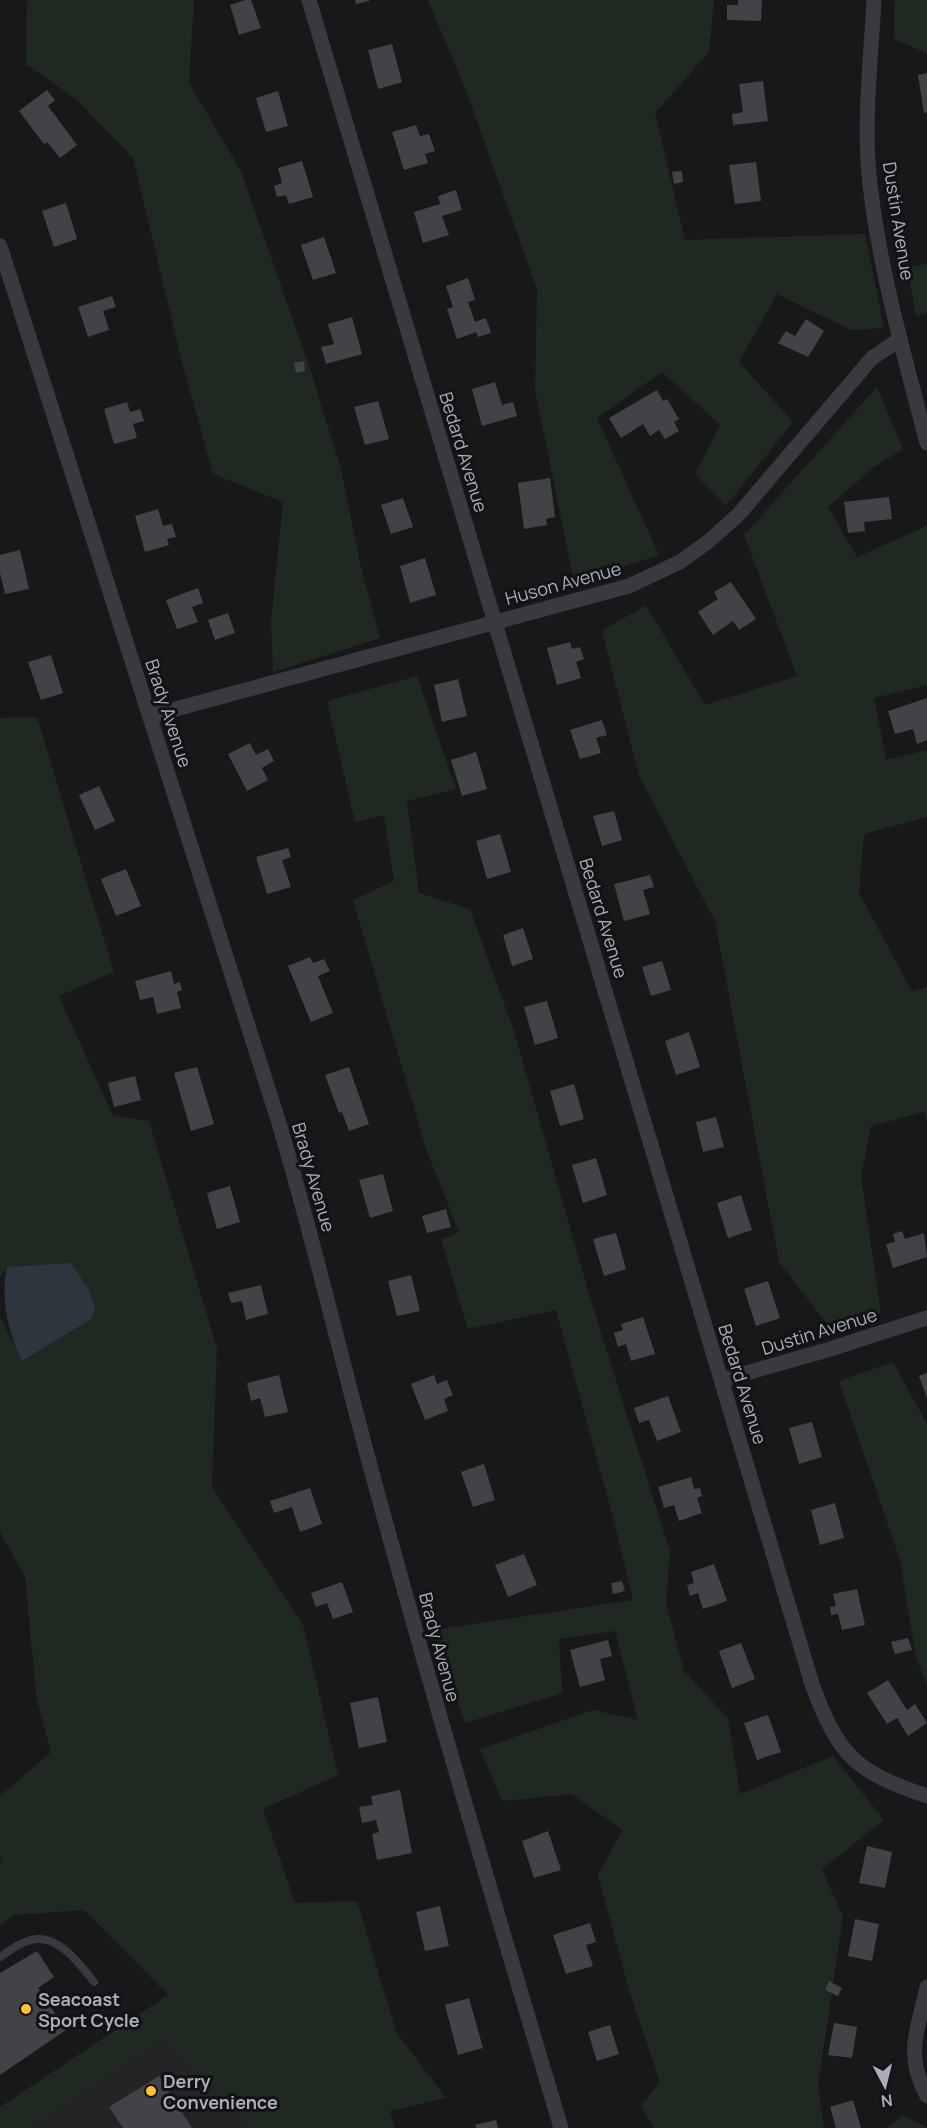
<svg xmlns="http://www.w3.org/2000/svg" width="927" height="2128" viewBox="0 0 927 2128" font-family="Manrope,sans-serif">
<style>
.built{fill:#242427}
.green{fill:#1f2921}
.water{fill:#2d363f}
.building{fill:#424347}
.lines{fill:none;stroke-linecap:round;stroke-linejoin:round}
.service{stroke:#39393f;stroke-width:8}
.minor{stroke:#39393f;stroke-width:15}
.poi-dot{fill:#fbc42f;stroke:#131315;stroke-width:2}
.labels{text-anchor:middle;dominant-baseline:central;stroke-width:6;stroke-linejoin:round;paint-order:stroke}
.street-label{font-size:18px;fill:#a9aeba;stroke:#131315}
.poi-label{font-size:18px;font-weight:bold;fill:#a9aeba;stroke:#131315;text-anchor:start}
</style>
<rect width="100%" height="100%" fill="#18181a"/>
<polygon class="built" points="238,1965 332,2128 0,2128"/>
<g class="green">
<polygon points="27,0 194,0 189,83 241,171 312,375 341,469 361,567 380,638 273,672 271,622 283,502 213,474 182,362 133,158 76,99 26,64"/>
<polygon points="428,0 714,0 709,52 655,113 685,240 865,234 884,328 851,330 777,294 739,362 793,422 726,506 695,474 720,425 662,372 597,418 659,555 574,582 535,390 537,289 465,88"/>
<polygon points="895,0 927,0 927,53 894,39"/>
<polygon points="927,264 927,313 916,316 907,267"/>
<polygon points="877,387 903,449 873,468 828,507 857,557 927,526 927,685 874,698 886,760 927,750 927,817 864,834 859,893 912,991 927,987 927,1123 924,1112 871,1126 861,1177 881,1313 827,1324 779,1262 715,921 639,776 602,631 646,605 705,705 797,676 744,535"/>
<polygon points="417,676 456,789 407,801 419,893 470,909 514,1031 589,1294 670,1552 666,1603 684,1671 728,1718 740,1794 833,1756 884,1820 822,1869 843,1917 818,2085 824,2128 654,2128 641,2106 660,2082 629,1990 598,1875 622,1830 572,1794 502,1801 480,1749 593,1710 638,1720 615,1631 559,1639 562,1693 465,1723 434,1630 633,1600 614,1521 556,1310 468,1329 441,1240 459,1232 426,1149 353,900 394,881 384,815 355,822 327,701"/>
<polygon points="37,717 114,972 59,996 113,1116 149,1121 217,1349 212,1487 303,1625 338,1775 263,1809 295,1903 357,1901 396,2032 446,2098 390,2111 395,2128 253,2128 164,2039 30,2128 0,2128 0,2107 168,1995 84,1910 13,1915 0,1926 0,1864 2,1862 0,1856 0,1796 51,1752 37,1701 25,1577 0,1532 0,1317 22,1361 90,1320 8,1267 0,1277 0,718"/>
<polygon points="893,1362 927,1424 927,1685 916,1658 900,1560 839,1381"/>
<polygon points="903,2115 927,2128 886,2128"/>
</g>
<path class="water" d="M71,1263L89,1290L95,1308L90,1320L22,1361C8,1334 0,1296 7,1267Z"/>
<g class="building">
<polygon points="245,0 251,0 261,28 239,35 230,5"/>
<polygon points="355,0 369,0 369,1 356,4"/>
<polygon points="738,0 762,0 761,21 727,20 727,5 738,5"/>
<polygon points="392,44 402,82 378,89 368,50"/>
<polygon points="927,73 927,112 924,113 918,75"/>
<polygon points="763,81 768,121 733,125 732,114 743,112 739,84"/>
<polygon points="47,90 55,100 48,106 77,145 60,158 47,142 44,144 19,111"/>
<polygon points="278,91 288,126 266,132 256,98"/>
<polygon points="416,125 420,136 429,134 435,151 425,154 428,163 404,170 392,132"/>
<polygon points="302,161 313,197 289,204 286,195 277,197 274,186 282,183 278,168"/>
<polygon points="756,162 761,201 735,204 729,165"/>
<polygon points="682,171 683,182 674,184 672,172"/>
<polygon points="456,190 462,210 442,216 449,235 423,243 414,212 440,204 438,196"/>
<polygon points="66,203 77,239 54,247 42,211"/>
<polygon points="324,237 336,273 313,280 301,245"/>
<polygon points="468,278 475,300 468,302 475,322 486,318 491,333 478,337 476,332 457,339 447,309 453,307 446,286"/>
<polygon points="112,296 116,307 103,311 109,330 88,337 78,307"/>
<polygon points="352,317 362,354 326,364 321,347 334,344 328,324"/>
<polygon points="806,319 824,331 808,357 778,343 786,331 795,336"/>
<polygon points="304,361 305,371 296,373 294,363"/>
<polygon points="495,382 502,405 513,402 517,416 482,426 472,389"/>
<polygon points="657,390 663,401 667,399 679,419 674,422 679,431 665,439 659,430 650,436 643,424 621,438 609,418"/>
<polygon points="378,401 389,439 365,445 354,407"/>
<polygon points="127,402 130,412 140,409 144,421 133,424 137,438 114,444 104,409"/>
<polygon points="550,478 555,517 546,519 547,525 524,529 518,483"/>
<polygon points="889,497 892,519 864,522 865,531 848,533 844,502"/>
<polygon points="403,498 413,527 391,534 381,505"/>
<polygon points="158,509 163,526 172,524 176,537 167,539 169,545 145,552 135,516"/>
<polygon points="20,550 29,589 5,594 0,573 0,555"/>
<polygon points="425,558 436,595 410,603 400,566"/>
<polygon points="731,582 756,619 739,630 733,621 713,635 698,612 718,599 714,592"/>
<polygon points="198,588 203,603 192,607 198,622 177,629 166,600"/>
<polygon points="228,613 235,633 215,640 208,620"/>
<polygon points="570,642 572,649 580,647 584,659 576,662 581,678 557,685 547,648"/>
<polygon points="51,655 63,693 41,700 28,662"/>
<polygon points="458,679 467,716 442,722 434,685"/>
<polygon points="927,698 927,740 917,744 913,729 895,734 888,711"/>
<polygon points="602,720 607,735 596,738 601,753 580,759 570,730"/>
<polygon points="250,743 256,755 268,749 274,761 262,768 268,780 247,791 228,754"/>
<polygon points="476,752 487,789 462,796 451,760"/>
<polygon points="99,786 115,821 95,830 79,795"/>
<polygon points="614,811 622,840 602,846 593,816"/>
<polygon points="500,834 511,872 487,879 476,841"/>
<polygon points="288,848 291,857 282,860 291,887 267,894 256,857"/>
<polygon points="126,869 141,906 116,916 101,879"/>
<polygon points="650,875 654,887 643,890 650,914 624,921 614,884"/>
<polygon points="523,928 533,959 512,966 503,935"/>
<polygon points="310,957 313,963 324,959 330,971 318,976 333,1013 311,1022 288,966"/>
<polygon points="662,961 671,990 651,996 642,967"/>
<polygon points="171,971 174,984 180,982 182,990 177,992 181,1008 157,1014 153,997 140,1000 135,981"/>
<polygon points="547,1001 558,1038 535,1045 524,1007"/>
<polygon points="689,1032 700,1067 676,1075 665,1041"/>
<polygon points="197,1067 214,1124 191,1131 174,1073"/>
<polygon points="349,1067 369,1124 349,1131 342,1112 339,1113 325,1075"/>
<polygon points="135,1076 141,1100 114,1107 108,1083"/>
<polygon points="574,1084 584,1119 560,1126 550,1091"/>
<polygon points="716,1117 724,1147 703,1152 696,1122"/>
<polygon points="596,1158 607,1195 583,1203 572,1165"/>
<polygon points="383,1174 393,1211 370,1218 359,1180"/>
<polygon points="230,1186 240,1222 217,1229 207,1193"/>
<polygon points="741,1195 752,1230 728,1238 717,1203"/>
<polygon points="446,1209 451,1227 427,1233 422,1216"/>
<polygon points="902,1231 905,1239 924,1233 927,1257 893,1268 886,1244 895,1242 893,1234"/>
<polygon points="616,1233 626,1269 604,1276 593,1239"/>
<polygon points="411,1275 420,1311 397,1316 388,1281"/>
<polygon points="768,1281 780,1318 756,1326 744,1289"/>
<polygon points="261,1285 268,1314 246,1320 242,1301 231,1303 228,1293"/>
<polygon points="643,1317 655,1354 631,1361 626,1344 618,1347 614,1333 623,1330 621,1324"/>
<polygon points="927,1373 927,1398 919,1376"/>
<polygon points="279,1375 288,1412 265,1417 260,1398 251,1401 247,1383"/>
<polygon points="434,1375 437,1384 447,1380 453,1395 444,1399 448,1411 425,1420 411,1384"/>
<polygon points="668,1396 681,1432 657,1441 649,1420 639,1423 634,1408"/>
<polygon points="812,1422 822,1457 799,1464 789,1428"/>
<polygon points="484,1464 495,1500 473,1507 461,1472"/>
<polygon points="691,1477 694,1489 700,1488 702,1496 697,1498 702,1513 679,1521 674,1505 664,1508 658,1487"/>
<polygon points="310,1488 322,1524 300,1532 292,1507 274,1513 270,1501"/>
<polygon points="835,1503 844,1538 820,1545 811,1510"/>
<polygon points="524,1554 537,1585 508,1597 495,1565"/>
<polygon points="714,1564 727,1601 703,1609 698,1593 690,1596 687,1585 694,1583 691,1572"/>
<polygon points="622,1581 625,1591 613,1594 611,1583"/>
<polygon points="342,1582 353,1612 333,1619 327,1603 316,1607 311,1593"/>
<polygon points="857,1589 865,1625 842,1630 838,1614 831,1615 830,1607 836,1606 833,1594"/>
<polygon points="908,1638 912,1650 895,1654 891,1642"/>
<polygon points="608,1640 612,1656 600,1659 605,1680 580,1687 570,1650"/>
<polygon points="741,1643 755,1679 732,1688 719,1651"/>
<polygon points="888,1680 907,1710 915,1704 927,1723 908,1736 897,1718 887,1724 867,1693"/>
<polygon points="378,1697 387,1742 359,1748 350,1703"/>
<polygon points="768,1715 781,1752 757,1760 744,1723"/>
<polygon points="400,1790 412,1853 377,1860 372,1834 379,1832 376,1820 362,1823 359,1807 373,1805 371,1796"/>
<polygon points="548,1831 561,1870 534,1878 522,1841"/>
<polygon points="867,1846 892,1852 885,1888 859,1883"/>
<polygon points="440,1906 449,1946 425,1951 416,1912"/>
<polygon points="855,1919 879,1924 872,1961 848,1956"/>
<polygon points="590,1923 596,1942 586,1945 593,1966 566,1974 553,1935"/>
<polygon points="37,1951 54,1977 38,1988 66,2030 0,2075 0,1973"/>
<polygon points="829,1981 842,1988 838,1996 825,1990"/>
<polygon points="469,1998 483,2048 458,2055 445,2005"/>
<polygon points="834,2023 857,2027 852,2058 828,2055"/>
<polygon points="610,2025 619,2054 597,2061 588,2032"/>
<polygon points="159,2076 192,2128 123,2128 109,2107"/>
<polygon points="853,2100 861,2128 836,2128 830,2107"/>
<polygon points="496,2120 498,2128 476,2128 475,2125"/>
</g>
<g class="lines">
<path class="service" d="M0,1957C8,1952 16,1945 25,1942C55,1929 78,1962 94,1982"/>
<g class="minor">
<path d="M309,0L812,1684C838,1755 855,1772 927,1796"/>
<path d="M874,0C871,54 865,109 868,163C875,255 904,354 927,443"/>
<path d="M0,246L278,1120C315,1243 343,1368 377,1491C435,1705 498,1916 561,2128"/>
<polyline points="150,716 629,586 680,562 709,541 739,514 872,358 900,339"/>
<polyline points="722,1380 827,1350 927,1318"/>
<path d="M927,1987C918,2030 904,2054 927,2096"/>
</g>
</g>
<g class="poi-dot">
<circle cx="26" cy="2009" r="6"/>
<circle cx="151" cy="2091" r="6"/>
</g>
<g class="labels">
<g class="street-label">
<text transform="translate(899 221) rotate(81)">Dustin Avenue</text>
<text transform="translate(464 452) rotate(73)">Bedard Avenue</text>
<text transform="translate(563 583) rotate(-15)">Huson Avenue</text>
<text transform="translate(169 713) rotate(72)">Brady Avenue</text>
<text transform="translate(604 918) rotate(73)">Bedard Avenue</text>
<text transform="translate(314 1177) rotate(74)">Brady Avenue</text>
<text transform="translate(819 1331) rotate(-17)">Dustin Avenue</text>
<text transform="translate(743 1384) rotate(73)">Bedard Avenue</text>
<text transform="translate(440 1647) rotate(75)">Brady Avenue</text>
</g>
<g class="poi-label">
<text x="38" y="1999">Seacoast<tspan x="38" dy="21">Sport Cycle</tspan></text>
<text x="163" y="2081">Derry<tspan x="163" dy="21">Convenience</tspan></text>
</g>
</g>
<g transform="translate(885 2086) rotate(173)" stroke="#131315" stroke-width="4.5" paint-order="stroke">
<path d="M0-4.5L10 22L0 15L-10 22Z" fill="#a9aeba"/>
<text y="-9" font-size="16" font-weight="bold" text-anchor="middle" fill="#a9aeba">N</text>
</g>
</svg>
